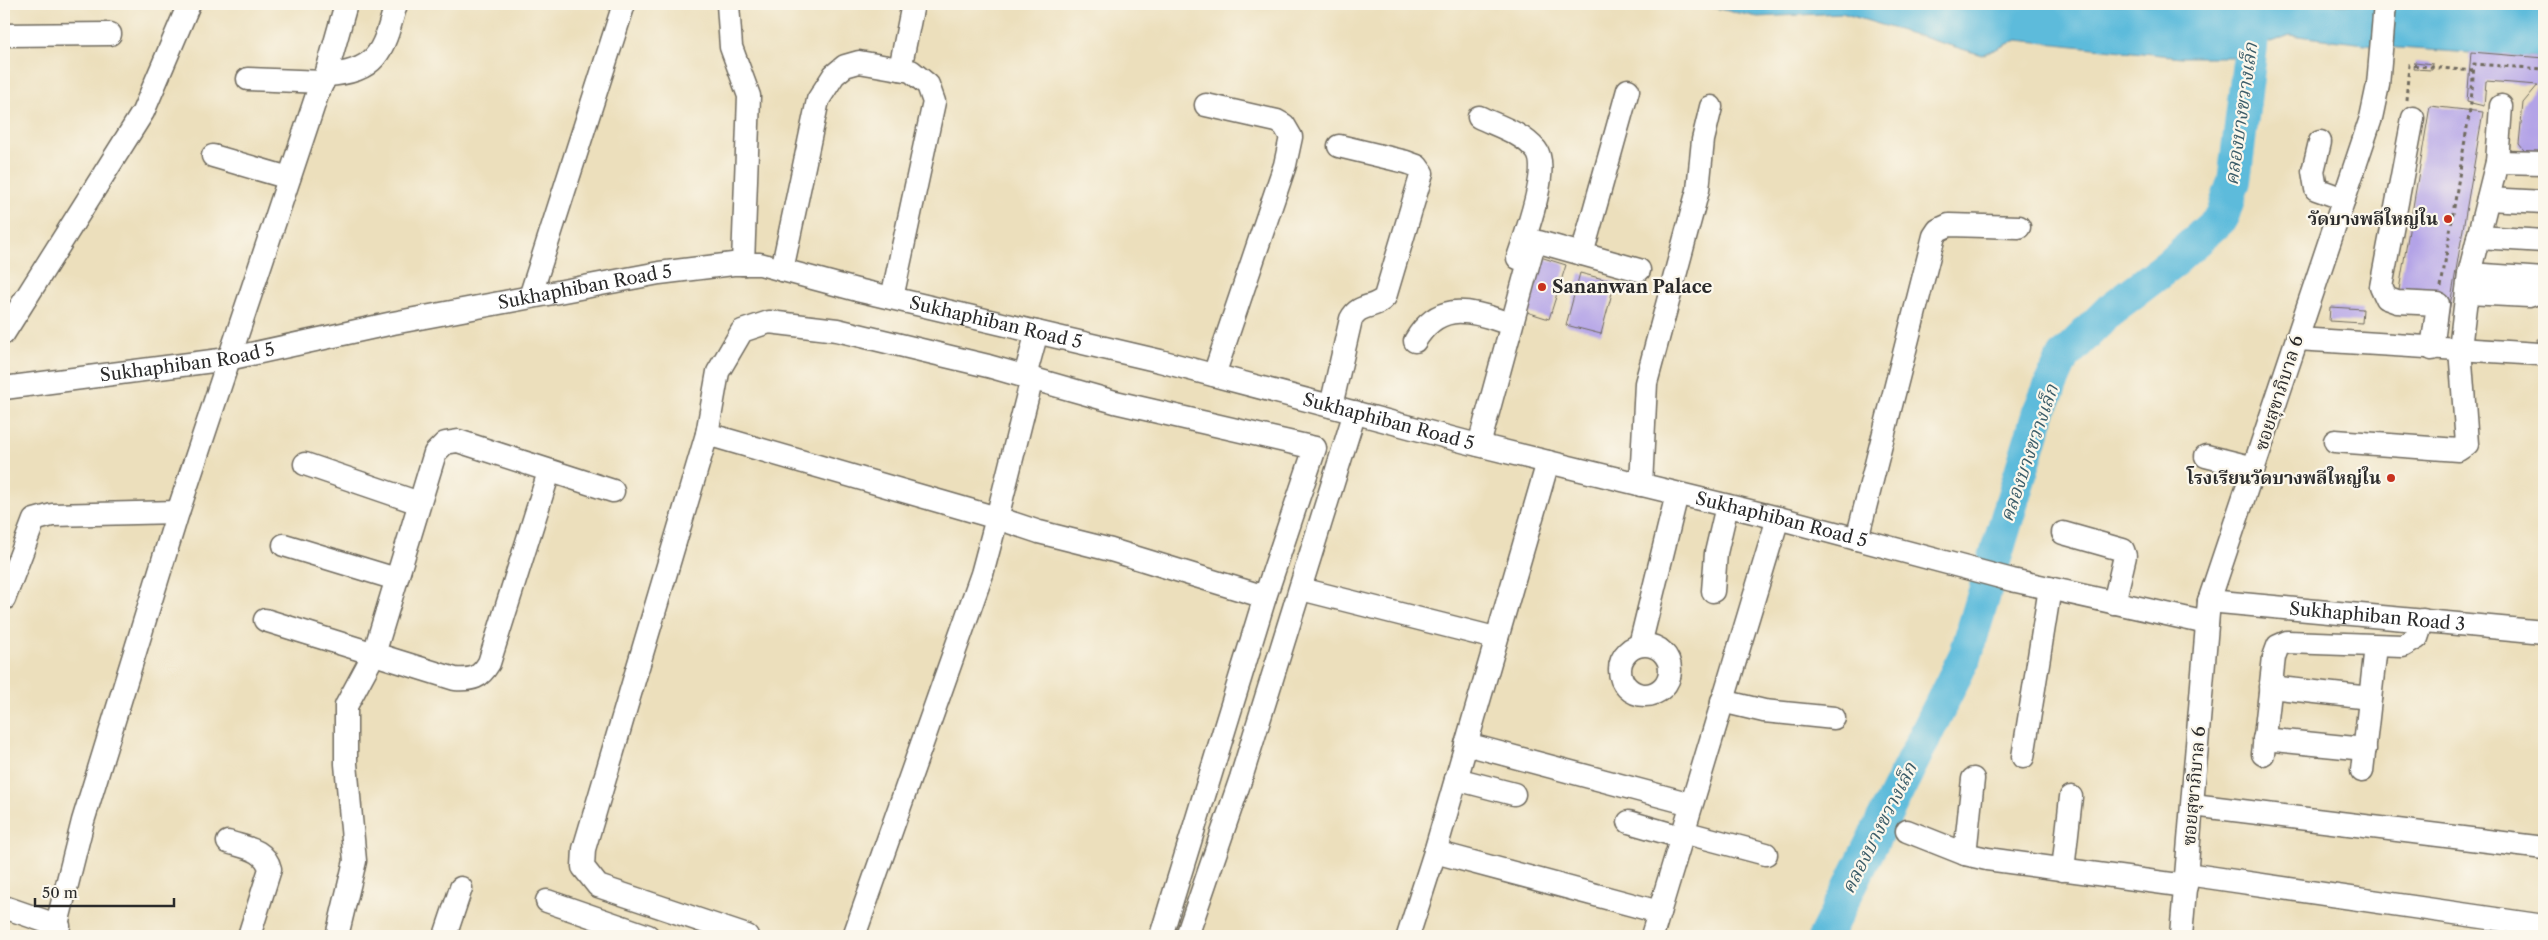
<svg xmlns="http://www.w3.org/2000/svg" width="2548" height="940" viewBox="0 0 2548 940" font-family="'Libre Caslon Text','Noto Serif Thai',serif">
<style>
.water{fill:#5dbbdb;stroke:#447383}
.lines{fill:none;stroke-linecap:round;stroke-linejoin:round}
.river{stroke:#5dbbdb;stroke-width:34}
.building{fill:#b3a3e7}
.minor-casing{stroke:#6f6a5e;stroke-width:25}
.path{stroke:#6f6a5e;stroke-width:3;stroke-dasharray:4 4;stroke-linecap:butt}
.minor{stroke:#fff;stroke-width:22}
.poi-dot{fill:#c8321e;stroke:#fbf7ec;stroke-width:2}
.labels{text-anchor:middle;dominant-baseline:central;stroke-width:4.5;stroke-linejoin:round;paint-order:stroke}
.poi-label{font-size:18px;font-weight:bold;fill:#2b2b2b;stroke:#fbf7ec;text-anchor:end}
.street-label{font-size:18px;fill:#2b2b2b;stroke:#fbf7ec}
.water-label{font-size:19px;font-style:italic;fill:#3c5d69;stroke:#fbf7ec}
</style>
<rect width="100%" height="100%" fill="#fbf7ec"/>
<filter id="ink" filterUnits="userSpaceOnUse"><feTurbulence type="fractalNoise" baseFrequency=".02" numOctaves="2"/><feDisplacementMap in="SourceGraphic" scale="10" xChannelSelector="R" yChannelSelector="G"/><feConvolveMatrix kernelMatrix="1 2 1 2 8 2 1 2 1" color-interpolation-filters="sRGB"/></filter>
<filter id="wash" filterUnits="userSpaceOnUse"><feTurbulence type="fractalNoise" baseFrequency=".0096" numOctaves="4" result="noise"/><feDisplacementMap in="SourceGraphic" scale="20" xChannelSelector="R" yChannelSelector="G"/><feGaussianBlur stdDeviation="1.12" result="paint"/><feColorMatrix in="noise" values="0 0 0 0 0 0 0 0 0 0 0 0 0 0 0 0 0 1.4 0 .05"/><feComposite in="paint" operator="in"/></filter>
<g filter="url(#wash)">
<rect width="100%" height="100%" fill="#ecdfbc"/>
<polygon class="water" points="1694,4 2544,4 2544,58 2399,48 2290,35 2230,57 2181,57 2017,40 1982,55 1842,13 1758,17"/>
<g class="lines">
<polyline class="river" points="1825,936 1966,654 2039,412 2063,357 2111,309 2168,266 2222,217 2234,181 2252,38 2252,8"/>
</g>
<g id="blocks">
<g class="building">
<polygon points="2471,52 2544,58 2544,160 2531,159 2519,144 2523,103 2538,85 2486,81 2484,106 2467,102"/>
<polygon points="2415,62 2433,64 2432,70 2414,69"/>
<polygon points="2430,106 2483,112 2446,329 2424,328 2429,298 2398,296"/>
<polygon points="1534,255 1566,265 1549,319 1517,309"/>
<polygon points="1580,273 1615,282 1601,334 1566,325"/>
<polygon points="2330,307 2363,309 2362,323 2329,321"/>
<polygon points="2537,339 2544,339 2544,371 2541,371"/>
</g>
</g>
</g>
<g filter="url(#ink)">
<use href="#blocks" fill-opacity="0" stroke="#6f6a5e" stroke-width="1"/>
<g class="lines">
<defs>
<g id="minor">
<polyline points="728,4 731,47 749,96 743,264"/>
<polyline points="4,35 110,34"/>
<polyline points="900,69 913,4"/>
<polyline points="326,75 346,4"/>
<polyline points="248,79 323,82"/>
<polyline points="1206,105 1277,121 1284,125 1291,137 1285,165 1214,375"/>
<path d="M1479,117C1498,126 1522,133 1536,150C1551,168 1525,236 1518,258"/>
<polyline points="2413,118 2381,287 2386,298 2397,302 2438,304 2432,349"/>
<polyline points="2320,142 2313,171 2316,189 2344,199"/>
<polyline points="213,156 289,178"/>
<polyline points="2497,162 2501,106"/>
<polyline points="2488,199 2544,202"/>
<polyline points="2478,237 2544,241"/>
<polyline points="1582,254 1639,270"/>
<polyline points="782,270 818,100 834,75 845,66 859,62 911,71 928,85 934,102 892,298"/>
<polyline points="2469,274 2544,279"/>
<polyline points="2467,293 2529,296 2537,293 2544,286"/>
<polyline points="530,297 624,4"/>
<polyline points="4,333 143,112 189,4"/>
<polyline points="2297,339 2539,354"/>
<path d="M1415,341C1437,304 1465,308 1501,321"/>
<polyline points="1025,376 1037,332"/>
<path id="s1" d="M4,388L228,359L393,323L659,273L733,264H760L857,290L1160,361L1466,442L1778,518L2012,580L2207,623"/>
<path d="M1331,406L1351,319C1359,303 1375,309 1385,297L1422,173L1417,166L1406,162L1339,146"/>
<polyline points="707,434 997,518 1032,378"/>
<polyline points="2335,441 2458,450 2467,444 2460,348 2469,274 2497,162 2544,163"/>
<polyline points="1479,445 1533,247 1535,242 1539,242 1582,254 1628,90"/>
<polyline points="2206,456 2254,468"/>
<polyline points="305,464 419,503"/>
<polyline points="1641,485 1646,383 1698,190 1703,140 1711,107"/>
<polyline points="2063,533 2123,550 2125,556 2114,603"/>
<polyline points="1857,539 1934,236 1938,230 1949,225 2019,227"/>
<polyline points="284,545 396,579"/>
<polyline points="1305,590 1495,638"/>
<polyline points="1713,591 1716,553 1727,506"/>
<polyline points="4,599 34,520 52,515 178,512"/>
<path id="s2" d="M2209,601L2544,632"/>
<path d="M265,620L455,679C473,680 480,678 489,663L549,472"/>
<circle cx="1645" cy="670" r="25"/>
<polyline points="1640,645 1677,494"/>
<polyline points="2270,687 2370,698"/>
<polyline points="1722,701 1764,711 1834,718"/>
<polyline points="2264,739 2365,749"/>
<polyline points="1466,744 1691,804"/>
<polyline points="2263,754 2274,657 2278,646 2287,642 2403,646 2417,638 2423,620"/>
<polyline points="2023,757 2050,588"/>
<polyline points="2362,771 2376,646"/>
<polyline points="1456,779 1514,794"/>
<polyline points="2193,805 2544,848"/>
<polyline points="1629,822 1681,837"/>
<polyline points="1907,831 1965,854 1987,859 2186,886"/>
<polyline points="1683,832 1766,854"/>
<path d="M228,842C246,848 265,849 270,869L249,936"/>
<polyline points="1435,852 1659,912"/>
<polyline points="1965,854 1973,779"/>
<polyline points="2063,870 2071,797"/>
<polyline points="2187,874 2544,926"/>
<polyline points="547,901 648,936"/>
<polyline points="4,907 59,926"/>
<path d="M54,936L83,821L178,512L317,95L326,75C379,72 383,50 396,4"/>
<polyline points="337,936 355,861 346,764 346,706 374,654 435,453 445,443 458,441 613,491"/>
<polyline points="445,936 461,888"/>
<polyline points="747,936 598,886 583,867 584,849 707,434 718,372 742,331 769,322 837,330 988,366 1115,402 1315,448 1265,597 1161,936"/>
<polyline points="854,936 982,574 997,518 1039,532 1111,550 1265,597"/>
<polyline points="1187,936 1241,778 1355,412"/>
<polyline points="1408,936 1435,852 1548,462"/>
<polyline points="1652,936 1778,518"/>
<polyline points="2181,936 2209,601 2371,118 2378,85 2385,4"/>
</g>
</defs>
<use href="#minor" class="minor-casing"/>
<g class="path">
<polyline points="2406,100 2409,65 2473,71"/>
<polyline points="2441,287 2471,103 2474,64 2544,69"/>
</g>
<use href="#minor" class="minor"/>
</g>
</g>
<g class="poi-dot">
<circle cx="2448" cy="219" r="5"/>
<circle cx="1542" cy="287" r="5"/>
<circle cx="2391" cy="478" r="5"/>
</g>
<g class="labels">
<g class="poi-label">
<text x="2438" y="219">วัดบางพลีใหญ่ใน</text>
<text x="1552" y="287" text-anchor="start">Sananwan Palace</text>
<text x="2381" y="478">โรงเรียนวัดบางพลีใหญ่ใน</text>
</g>
<g class="street-label">
<text stroke="none"><textPath href="#s1" startOffset="590">Sukhaphiban Road 5</textPath></text>
<text stroke="none"><textPath href="#s1" startOffset="1010">Sukhaphiban Road 5</textPath></text>
<text stroke="none"><textPath href="#s1" startOffset="185">Sukhaphiban Road 5</textPath></text>
<text transform="translate(2279 393) rotate(-72)">ซอยสุขาภิบาล 6</text>
<text stroke="none"><textPath href="#s1" startOffset="1415">Sukhaphiban Road 5</textPath></text>
<text stroke="none"><textPath href="#s1" startOffset="1820">Sukhaphiban Road 5</textPath></text>
<text stroke="none"><textPath href="#s2" startOffset="169">Sukhaphiban Road 3</textPath></text>
<text transform="translate(2194 786) rotate(-85)">ซอยสุขาภิบาล 6</text>
</g>
<g class="water-label">
<text transform="translate(2241 114) rotate(-82)">คลองบางขวางเล็ก</text>
<text transform="translate(2029 453) rotate(-71)">คลองบางขวางเล็ก</text>
<text transform="translate(1879 828) rotate(-63)">คลองบางขวางเล็ก</text>
</g>
</g>
<rect width="2548" height="940" fill="none" stroke="#fbf7ec" stroke-width="20"/>
<path d="M35 898v8h139v-8" fill="none" stroke="#2b2b2b" stroke-width="2.5"/>
<text x="42" y="898" font-size="15" fill="#2b2b2b" stroke="#fbf7ec" stroke-width="4" paint-order="stroke">50 m</text>
</svg>
